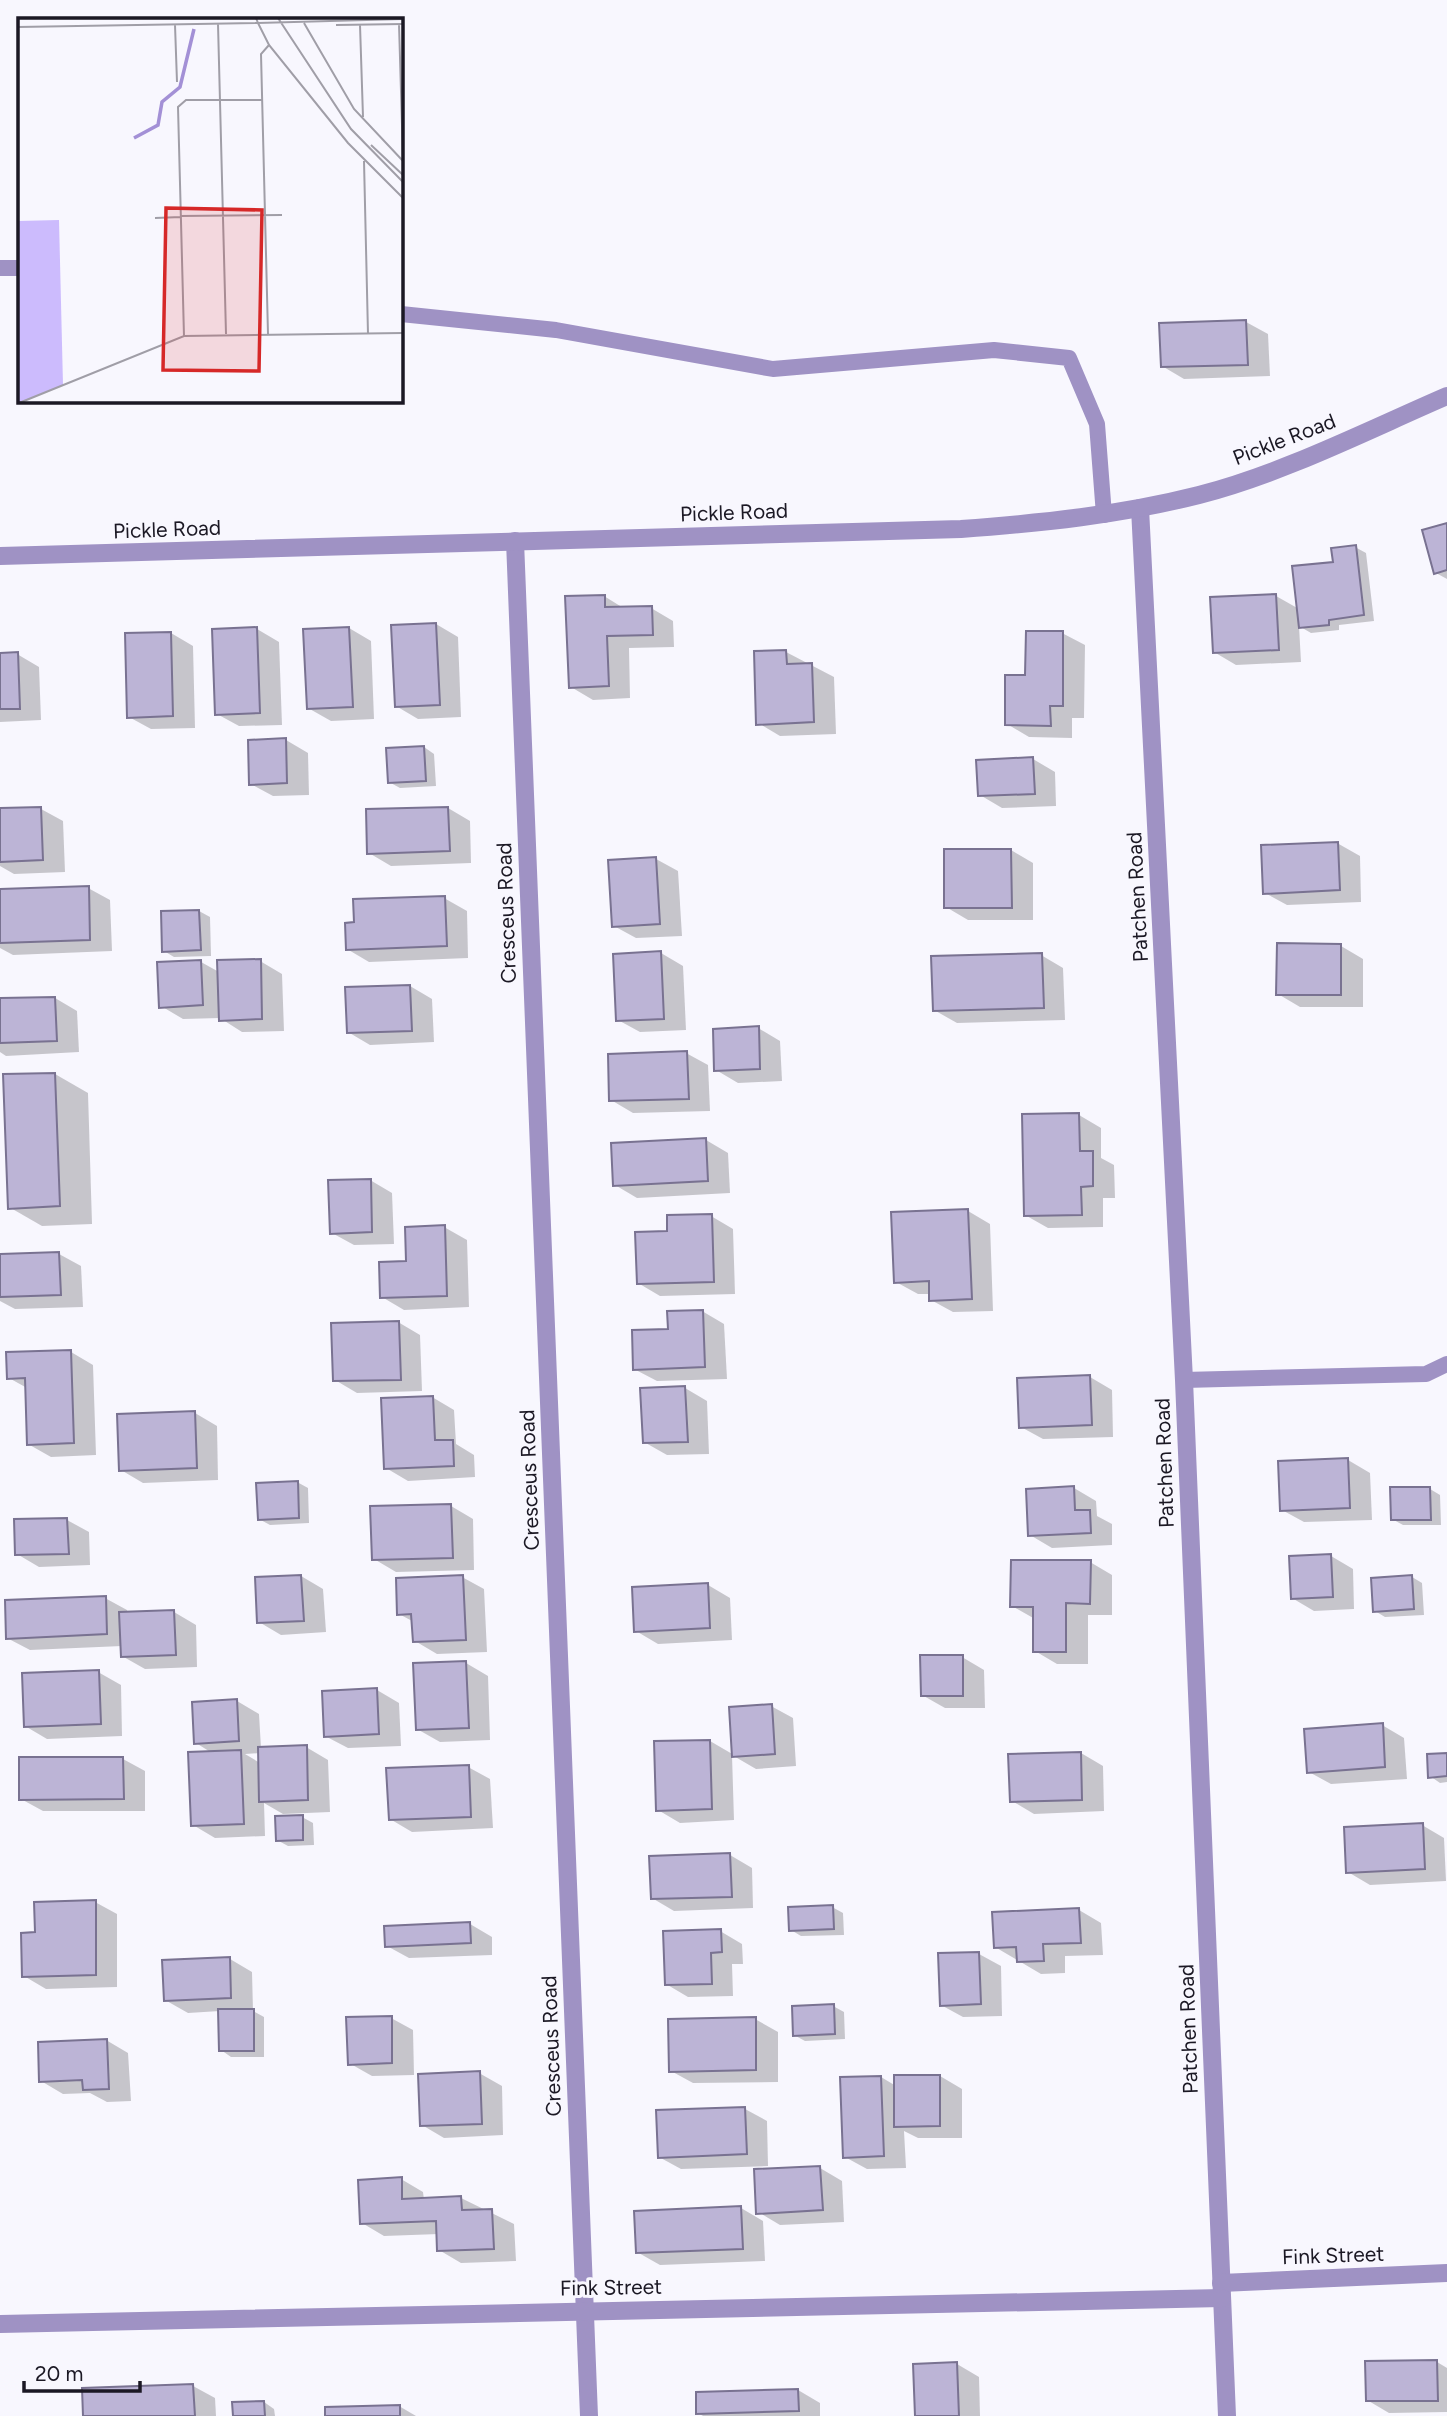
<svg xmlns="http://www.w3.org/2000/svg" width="1447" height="2416" viewBox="0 0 1447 2416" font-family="Figtree,sans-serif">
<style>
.shadow{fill:#0003;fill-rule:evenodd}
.building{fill:#bcb4d6;stroke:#797291;stroke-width:2}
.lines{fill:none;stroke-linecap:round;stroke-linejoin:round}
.service{stroke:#9f92c4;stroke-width:16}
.minor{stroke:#9f92c4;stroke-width:18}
.tertiary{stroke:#9f92c4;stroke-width:18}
.labels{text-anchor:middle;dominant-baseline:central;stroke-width:6;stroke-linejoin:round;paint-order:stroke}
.street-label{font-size:21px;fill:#1b1824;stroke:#f8f7fe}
.inset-river{fill:none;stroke:#a390d6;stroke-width:3.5}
.inset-road{fill:none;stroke:#a09ea7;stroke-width:2}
.view{fill:#d62828;fill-opacity:0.15;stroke:#d62828;stroke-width:3.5}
.inset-edge{fill:none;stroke:#1b1824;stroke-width:3.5}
</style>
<rect width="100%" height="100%" fill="#f8f7fe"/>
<g class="shadow">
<polygon points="1246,322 1268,334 1270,376 1184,379 1162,366"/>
<polygon points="1447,525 1447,579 1436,573"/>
<polygon points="1355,547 1366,553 1374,621 1339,625 1339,630 1311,633 1299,626 1301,662 1236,665 1214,652 1276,596 1299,609 1334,563"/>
<polygon points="604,596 625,609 651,608 673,621 674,647 629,648 630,698 593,700 571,687"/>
<polygon points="436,624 458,637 461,717 418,719 396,706"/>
<polygon points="349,628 371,641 374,719 331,721 308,708"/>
<polygon points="257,629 279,642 282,725 239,726 217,714"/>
<polygon points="171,633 193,646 195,728 151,729 129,717"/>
<polygon points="1062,633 1085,645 1084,718 1072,718 1072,738 1029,737 1007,724 1027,677"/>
<polygon points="786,652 834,677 836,734 780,736 758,723"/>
<polygon points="17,654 39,667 41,720 0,722 0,655"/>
<polygon points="286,740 308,753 309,795 273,796 251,784"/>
<polygon points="424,747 434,754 436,786 400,788 389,782"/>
<polygon points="1033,759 1055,772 1056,806 1002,808 980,795"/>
<polygon points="448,808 470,821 471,863 391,866 369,853"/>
<polygon points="41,809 63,821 65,872 14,874 0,866 0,810"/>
<polygon points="1337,843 1360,856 1361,902 1287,905 1265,893"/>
<polygon points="1011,850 1033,863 1033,920 968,920 946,907"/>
<polygon points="656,859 678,871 682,936 636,938 614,926"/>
<polygon points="88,888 110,900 112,951 13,955 0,948 0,891"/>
<polygon points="444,898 467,911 468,958 369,962 347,949"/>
<polygon points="199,911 210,917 211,956 174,957 164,951"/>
<polygon points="1341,946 1363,959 1363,1007 1300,1007 1278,994"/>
<polygon points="661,953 683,966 686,1030 640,1032 618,1020"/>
<polygon points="1041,955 1063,968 1065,1020 957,1023 934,1010"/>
<polygon points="260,961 282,974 284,1031 242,1032 220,1018 183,1019 161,1006 201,962 219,972"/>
<polygon points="410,986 432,999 434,1042 370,1045 348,1032"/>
<polygon points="55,998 77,1011 79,1052 6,1056 0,1052 0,1000"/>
<polygon points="758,1028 780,1041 782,1081 738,1083 716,1070"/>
<polygon points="686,1053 708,1065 710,1111 633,1113 611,1100"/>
<polygon points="55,1074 88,1093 92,1224 42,1226 9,1207"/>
<polygon points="1079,1115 1101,1128 1101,1158 1114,1165 1115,1198 1103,1198 1103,1227 1048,1228 1025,1215"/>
<polygon points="706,1140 728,1153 730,1193 637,1198 615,1185"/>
<polygon points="370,1180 392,1193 394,1244 354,1245 332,1233"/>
<polygon points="968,1211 990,1224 993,1311 953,1312 931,1300 931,1294 918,1294 896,1282"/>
<polygon points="711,1216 733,1229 735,1294 660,1296 638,1283 669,1233"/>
<polygon points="444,1227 467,1240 469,1307 404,1310 382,1297 408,1263"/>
<polygon points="59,1254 81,1266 83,1307 15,1309 0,1301 0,1256"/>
<polygon points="702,1311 724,1324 727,1379 657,1381 634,1369 669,1331"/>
<polygon points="398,1322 420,1335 422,1391 357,1393 335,1380"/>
<polygon points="71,1352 93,1365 96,1455 51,1457 28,1444 27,1388 9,1378"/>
<polygon points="1090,1377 1112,1390 1113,1437 1043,1439 1021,1427"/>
<polygon points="685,1388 707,1401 709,1454 667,1455 644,1442"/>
<polygon points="432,1397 454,1410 456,1444 474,1455 475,1477 408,1481 386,1468"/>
<polygon points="195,1413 217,1426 218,1480 143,1483 121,1470"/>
<polygon points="1348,1460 1370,1473 1372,1520 1304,1522 1282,1510"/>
<polygon points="297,1482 308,1488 309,1523 270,1525 259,1519"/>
<polygon points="1074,1488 1096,1501 1097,1516 1112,1524 1112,1545 1052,1548 1030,1535"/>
<polygon points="1430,1489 1440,1495 1441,1525 1403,1525 1392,1519"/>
<polygon points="451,1506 473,1519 474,1570 396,1572 374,1559"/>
<polygon points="67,1520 89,1532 90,1565 39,1567 17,1554"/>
<polygon points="1331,1556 1353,1569 1354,1609 1314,1611 1292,1598"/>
<polygon points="1090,1562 1112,1575 1112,1615 1088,1615 1088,1664 1057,1664 1035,1651 1035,1619 1012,1606"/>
<polygon points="301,1576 323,1589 326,1632 281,1635 259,1622"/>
<polygon points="462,1577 484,1589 487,1652 437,1654 415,1641 414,1622 399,1614"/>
<polygon points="1412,1577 1422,1583 1424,1615 1385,1617 1375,1611"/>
<polygon points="708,1585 730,1598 732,1640 658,1644 636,1631"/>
<polygon points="105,1598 127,1610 128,1614 174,1612 196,1625 197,1667 145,1669 122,1656 122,1646 30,1650 7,1638"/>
<polygon points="962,1657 984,1670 985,1708 945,1708 922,1695"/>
<polygon points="466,1663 488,1676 490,1740 440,1742 417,1729"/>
<polygon points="98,1672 121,1685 122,1736 47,1739 25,1726"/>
<polygon points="377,1690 399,1703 401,1746 348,1748 325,1736"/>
<path d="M237,1701L259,1714L261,1748L306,1747L328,1760L330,1812L283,1814L264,1803L265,1836L215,1838L193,1825L212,1753L196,1743ZM260,1753V1763L245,1754Z"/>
<polygon points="771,1706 793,1718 796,1766 756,1769 732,1755 734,1820 680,1823 658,1810 710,1741 734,1755"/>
<polygon points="1382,1725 1404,1738 1407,1779 1331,1784 1309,1772"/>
<polygon points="1081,1753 1103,1766 1104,1811 1034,1814 1012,1801"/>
<polygon points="1447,1755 1447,1782 1440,1783 1430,1776"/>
<polygon points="123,1759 145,1771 145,1811 43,1811 21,1799"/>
<polygon points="468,1767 490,1779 493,1828 412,1832 390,1819"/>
<polygon points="302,1817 313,1823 314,1845 288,1846 277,1840"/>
<polygon points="1422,1825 1444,1838 1446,1881 1370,1885 1348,1872"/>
<polygon points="730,1855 752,1868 753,1908 674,1911 652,1898"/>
<polygon points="95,1902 117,1914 117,1987 46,1989 24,1976 37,1934"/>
<polygon points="832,1907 843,1913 844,1935 801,1936 791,1930"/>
<polygon points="1079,1910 1101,1923 1103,1955 1065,1956 1065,1973 1041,1974 995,1947"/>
<polygon points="470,1924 492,1937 492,1955 409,1958 387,1946"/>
<polygon points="720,1931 742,1944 743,1964 732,1964 733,1996 688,1997 666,1984"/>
<polygon points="979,1954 1001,1966 1002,2016 963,2017 941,2005"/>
<polygon points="230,1959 252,1972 253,2011 264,2017 264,2057 231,2057 221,2050 220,2011 188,2013 165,2000"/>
<polygon points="833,2006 844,2012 845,2039 805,2041 794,2035"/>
<polygon points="391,2018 413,2030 414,2075 372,2076 349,2063"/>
<polygon points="755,2019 778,2032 778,2082 693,2083 671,2071"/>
<polygon points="106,2040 128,2053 131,2101 107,2102 90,2093 63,2094 41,2081"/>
<polygon points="479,2073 502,2086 503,2135 444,2138 422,2125"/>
<polygon points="940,2076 962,2089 962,2138 918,2138 904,2131 906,2168 867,2169 845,2157 881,2077 896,2086"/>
<polygon points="745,2109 767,2121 768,2166 681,2169 659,2157"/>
<polygon points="820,2168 842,2181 844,2222 780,2225 758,2212"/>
<polygon points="401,2179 423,2192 424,2200 461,2198 514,2224 516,2261 461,2263 439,2250 439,2234 384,2236 362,2223"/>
<polygon points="741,2208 763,2221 765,2261 660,2265 637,2252"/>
<polygon points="1437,2362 1447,2368 1447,2412 1389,2413 1367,2400"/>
<polygon points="957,2364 979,2377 980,2416 917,2416"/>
<polygon points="193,2386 215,2398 216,2416 84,2416"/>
<polygon points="798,2390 820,2403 820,2416 703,2416 698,2413"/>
<polygon points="264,2402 274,2409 275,2416 234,2416"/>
<polygon points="399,2406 416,2416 327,2416"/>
</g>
<g class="building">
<polygon points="1246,320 1248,365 1161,367 1159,323"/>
<polygon points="1447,523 1447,570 1434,574 1422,530"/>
<polygon points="1356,545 1364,615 1329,620 1329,625 1299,628 1292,566 1333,562 1331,548"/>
<polygon points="1276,594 1279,650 1213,653 1210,597"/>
<polygon points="605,595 605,607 652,606 653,635 607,636 609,686 569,688 565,596"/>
<polygon points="436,623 440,705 395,707 391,625"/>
<polygon points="257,627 260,713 215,715 212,629"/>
<polygon points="349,627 353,707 307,709 303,629"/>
<polygon points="1026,631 1063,631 1063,706 1050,706 1051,726 1005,725 1005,675 1025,675"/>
<polygon points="171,632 173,716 127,718 125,633"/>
<polygon points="786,650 787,664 812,663 814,722 756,725 754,651"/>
<polygon points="18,652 20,709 0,709 0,653"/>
<polygon points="286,738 287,783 249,785 248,740"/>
<polygon points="424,746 426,781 388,783 386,748"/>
<polygon points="1033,757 1035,794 978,796 976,760"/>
<polygon points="41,807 43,860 0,862 0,808"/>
<polygon points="448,807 450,851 367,854 366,809"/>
<polygon points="1338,842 1340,890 1263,894 1261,845"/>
<polygon points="944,849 1011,849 1012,908 944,908"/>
<polygon points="656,857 660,924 612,927 608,860"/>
<polygon points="89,886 90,940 0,943 0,889"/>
<polygon points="445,896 447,946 346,950 345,923 354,922 353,899"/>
<polygon points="199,910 201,950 162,952 161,911"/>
<polygon points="1277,943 1341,944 1341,995 1276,995"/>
<polygon points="661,951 664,1019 616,1021 613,954"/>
<polygon points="1042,953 1044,1008 933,1011 931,956"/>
<polygon points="261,959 262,1019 219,1021 217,960"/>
<polygon points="201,960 203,1005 159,1008 157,962"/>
<polygon points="410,985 412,1031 347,1033 345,987"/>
<polygon points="55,997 57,1041 0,1043 0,998"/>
<polygon points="759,1026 760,1069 714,1071 713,1029"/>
<polygon points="687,1051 689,1099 609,1101 608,1054"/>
<polygon points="55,1073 60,1206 8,1209 3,1074"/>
<polygon points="1079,1113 1080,1151 1093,1151 1093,1186 1081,1187 1082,1215 1024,1216 1022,1114"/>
<polygon points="706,1138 708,1181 613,1186 611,1143"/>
<polygon points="371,1179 372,1232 330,1234 328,1180"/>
<polygon points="968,1209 972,1299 929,1301 929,1281 894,1283 891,1212"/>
<polygon points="712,1214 714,1282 637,1284 635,1232 667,1231 667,1215"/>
<polygon points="445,1225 447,1296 380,1298 379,1262 406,1261 405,1227"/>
<polygon points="59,1252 61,1295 0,1297 0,1254"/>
<polygon points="703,1310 705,1367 633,1370 632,1330 668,1329 667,1311"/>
<polygon points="399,1321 401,1380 333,1381 331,1323"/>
<polygon points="71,1350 74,1443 27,1445 25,1378 7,1379 6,1352"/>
<polygon points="1090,1375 1092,1425 1019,1428 1017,1378"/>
<polygon points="685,1386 688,1442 643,1443 640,1388"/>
<polygon points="433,1396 435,1440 453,1440 454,1466 384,1469 381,1398"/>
<polygon points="195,1411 197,1468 119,1471 117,1414"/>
<polygon points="1348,1458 1350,1508 1280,1511 1278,1461"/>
<polygon points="298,1481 299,1518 258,1520 256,1483"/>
<polygon points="1074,1486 1075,1510 1090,1510 1091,1533 1028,1536 1026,1489"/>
<polygon points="1390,1487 1430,1487 1431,1520 1391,1520"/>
<polygon points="451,1504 453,1558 372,1560 370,1506"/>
<polygon points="67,1518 69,1554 15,1555 14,1519"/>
<polygon points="1331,1554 1333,1597 1291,1599 1289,1556"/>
<polygon points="1011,1560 1091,1560 1090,1604 1066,1603 1066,1652 1033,1652 1033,1607 1010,1607"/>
<polygon points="301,1575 304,1621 257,1623 255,1577"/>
<polygon points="463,1575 466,1640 413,1642 411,1614 397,1615 396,1578"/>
<polygon points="1412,1575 1414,1609 1373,1612 1371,1578"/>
<polygon points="708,1583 710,1628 634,1632 632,1587"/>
<polygon points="106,1596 107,1634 6,1639 5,1600"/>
<polygon points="174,1610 176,1655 121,1657 119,1612"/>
<polygon points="920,1655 963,1655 963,1696 921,1696"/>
<polygon points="466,1661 469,1728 416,1730 413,1663"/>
<polygon points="99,1670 101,1724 24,1727 22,1673"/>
<polygon points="377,1688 379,1734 324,1737 322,1691"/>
<polygon points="237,1699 239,1741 194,1744 192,1702"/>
<polygon points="772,1704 775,1754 732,1757 729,1707"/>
<polygon points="1383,1723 1385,1767 1307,1773 1304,1729"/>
<polygon points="710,1740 712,1809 656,1811 654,1741"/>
<polygon points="307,1745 308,1800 259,1802 258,1747"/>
<polygon points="241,1750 244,1824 191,1826 188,1752"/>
<polygon points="1081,1752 1082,1800 1010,1802 1008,1754"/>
<polygon points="1447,1753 1447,1776 1428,1778 1427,1754"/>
<polygon points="19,1757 123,1757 124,1799 19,1800"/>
<polygon points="469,1765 471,1817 389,1820 386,1768"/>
<polygon points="303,1815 303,1840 276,1841 275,1816"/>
<polygon points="1423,1823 1425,1869 1346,1873 1344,1827"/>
<polygon points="730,1853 732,1897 651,1899 649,1856"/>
<polygon points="96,1900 96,1975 22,1977 21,1933 35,1932 34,1902"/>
<polygon points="833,1905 834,1929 789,1931 788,1907"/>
<polygon points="1079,1908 1081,1943 1043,1944 1044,1961 1017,1962 1016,1947 994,1948 992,1912"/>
<polygon points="470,1922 471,1943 385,1947 384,1926"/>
<polygon points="721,1929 722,1952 711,1953 712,1984 665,1985 663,1931"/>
<polygon points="979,1952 981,2004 940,2006 938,1953"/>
<polygon points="230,1957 231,1998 164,2001 162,1960"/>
<polygon points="834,2004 835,2034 793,2036 792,2006"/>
<polygon points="218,2009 254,2009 254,2051 219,2051"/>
<polygon points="392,2016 392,2063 348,2065 346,2017"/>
<polygon points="756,2017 756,2070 669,2072 668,2019"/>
<polygon points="107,2039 109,2089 83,2090 82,2080 39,2082 38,2042"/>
<polygon points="480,2071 482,2124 420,2126 418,2074"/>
<polygon points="894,2075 940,2075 940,2126 894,2127"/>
<polygon points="881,2076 884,2156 843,2158 840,2077"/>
<polygon points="745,2107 747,2154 658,2158 656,2110"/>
<polygon points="820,2166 823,2210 756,2214 754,2169"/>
<polygon points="402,2177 402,2199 461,2196 462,2210 492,2209 494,2249 437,2251 436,2221 360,2224 358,2180"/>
<polygon points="741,2206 743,2249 636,2253 634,2211"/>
<polygon points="1437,2360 1438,2401 1366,2401 1365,2361"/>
<polygon points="957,2362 959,2416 915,2416 913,2364"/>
<polygon points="193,2384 195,2416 83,2416 82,2388"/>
<polygon points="798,2389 799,2411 696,2414 696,2392"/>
<polygon points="264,2401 265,2416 233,2416 232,2402"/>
<polygon points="400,2405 400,2416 325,2416 325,2407"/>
</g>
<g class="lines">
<g class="service">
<polyline points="0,268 19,268"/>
<polyline points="401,314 556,330 773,369 994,350 1069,358 1097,424 1104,515"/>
<polyline points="1184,1380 1426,1374 1447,1364"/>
</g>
<g class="minor">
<polyline points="1140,508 1184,1380 1227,2416"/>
<polyline points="515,541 589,2416"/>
<polyline points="1221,2283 1447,2273"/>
<polyline points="0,2324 1222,2298"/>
</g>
<path class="tertiary" d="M0,556L961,529C1042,523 1120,515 1199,495C1284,473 1366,431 1447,396"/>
</g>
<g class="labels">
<g class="street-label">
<text transform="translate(1284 439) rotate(-21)">Pickle Road</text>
<text transform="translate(734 512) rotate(-2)">Pickle Road</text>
<text transform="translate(167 529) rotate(-2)">Pickle Road</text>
<text transform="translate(1137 897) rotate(-93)">Patchen Road</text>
<text transform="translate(506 913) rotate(-92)">Cresceus Road</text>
<text transform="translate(1164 1463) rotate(-92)">Patchen Road</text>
<text transform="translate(529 1480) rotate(-92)">Cresceus Road</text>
<text transform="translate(1188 2029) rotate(-92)">Patchen Road</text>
<text transform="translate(551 2046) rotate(-92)">Cresceus Road</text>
<text transform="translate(1333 2255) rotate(-2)">Fink Street</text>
<text transform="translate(611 2287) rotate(-1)">Fink Street</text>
</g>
</g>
<g transform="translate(18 18)">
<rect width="385" height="385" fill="#f8f7fe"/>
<path d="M41,202L45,367L0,385V203Z" fill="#ccbbfd"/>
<path class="inset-river" d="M116,120L140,107L144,84L162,69L176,11"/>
<path class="inset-road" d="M238,0L240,5L385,1M260,0L333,111L385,164M286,5L336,91L385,143M200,6L208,316M381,6L385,141M157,7L159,64M318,7L385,6M342,7L345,99M0,9L240,5L251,27L330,125L385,180M353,127L385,157M346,143L350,316M162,198L264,197M137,200L163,199M250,316L243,36L251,27M166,318L160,89L168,82H244M1,385L166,318L385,315"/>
<path class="view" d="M148,190L244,192L241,353L145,352Z"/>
<rect width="385" height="385" class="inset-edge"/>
</g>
<path d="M24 2381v10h116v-10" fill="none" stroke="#1b1824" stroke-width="3.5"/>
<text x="35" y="2381" font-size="21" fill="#1b1824" stroke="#f8f7fe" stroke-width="5" paint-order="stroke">20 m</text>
</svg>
